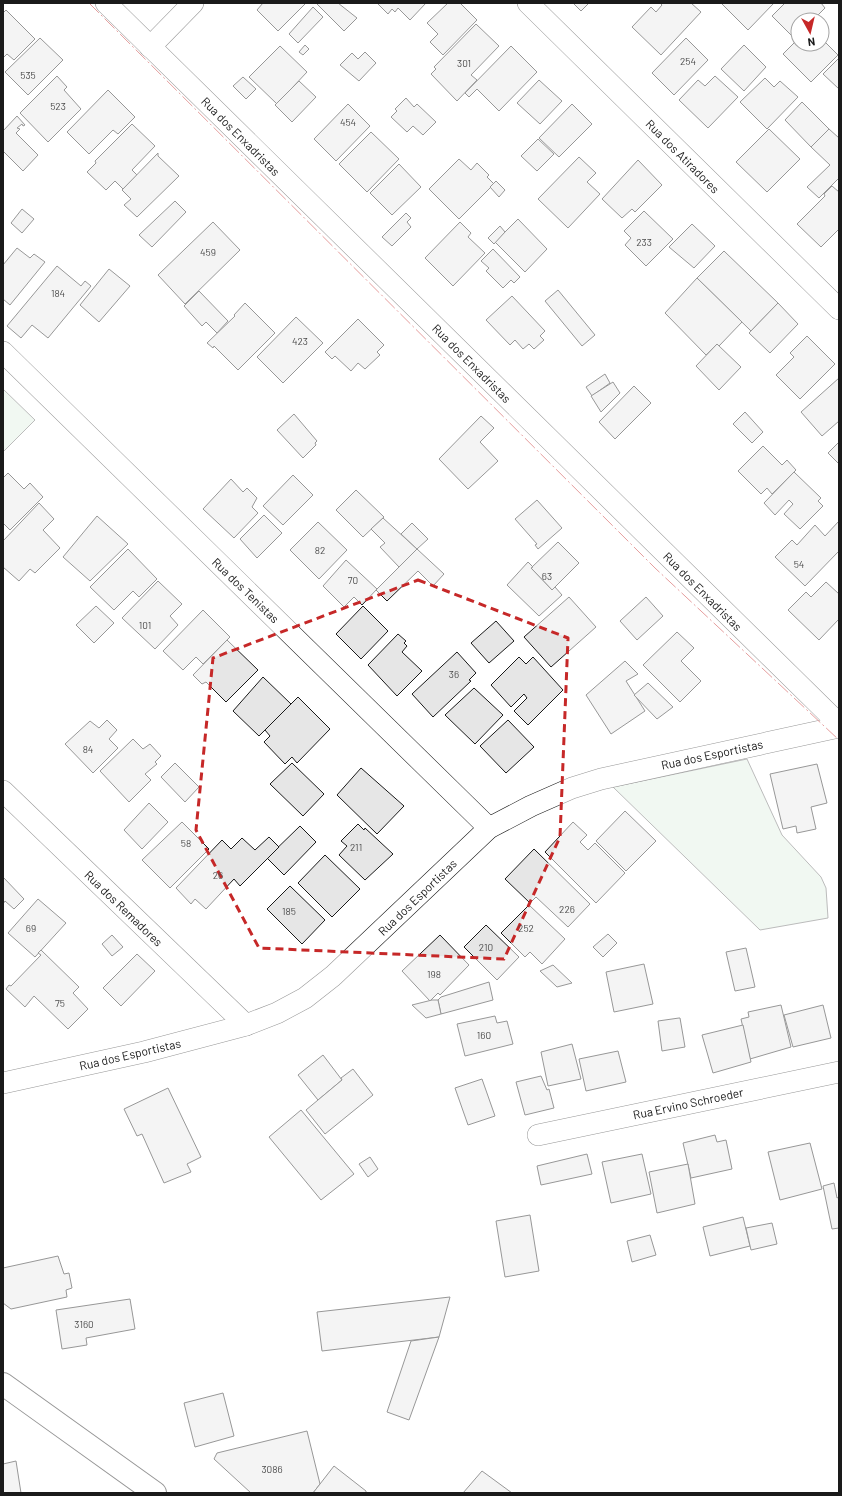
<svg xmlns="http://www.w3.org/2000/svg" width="842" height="1496" viewBox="0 0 842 1496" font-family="Barlow,sans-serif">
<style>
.green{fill:#e0efe3;stroke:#6a6a6a}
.building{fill:#e6e6e6;stroke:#1a1a1a}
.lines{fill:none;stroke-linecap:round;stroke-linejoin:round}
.street-casing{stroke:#1a1a1a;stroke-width:22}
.secondary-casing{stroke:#1a1a1a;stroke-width:24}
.street{stroke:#fff;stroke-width:21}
.secondary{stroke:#fff;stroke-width:22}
.power{stroke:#c62828;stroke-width:1;stroke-dasharray:14 3 2 3;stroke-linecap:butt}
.marked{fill:none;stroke:#c62828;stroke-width:3;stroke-dasharray:8 5;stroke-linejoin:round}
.labels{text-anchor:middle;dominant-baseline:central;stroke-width:3;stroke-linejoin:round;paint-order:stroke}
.number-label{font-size:10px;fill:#4d4d4d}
.street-label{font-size:12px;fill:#1a1a1a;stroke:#fff}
</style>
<rect width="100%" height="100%" fill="#fff"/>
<g class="green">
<polygon points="3,389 35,420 3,452"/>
<polygon points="747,759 782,835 821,877 826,888 828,918 760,930 613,787"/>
</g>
<g class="building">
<polygon points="263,3 306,3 278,31 257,10"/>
<polygon points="316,3 338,3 357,18 344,31"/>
<polygon points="377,3 426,3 410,20 398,8 395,12 392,9 388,14"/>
<polygon points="448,3 460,3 477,20 443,55 430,42 438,34 427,23"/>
<polygon points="573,3 589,3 581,11"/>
<polygon points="660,3 691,3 701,12 661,55 632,27 651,7 656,12 662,5"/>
<polygon points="721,3 774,3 748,30"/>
<polygon points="785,3 821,3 825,8 813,20 798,20 798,35 794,38 772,16"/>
<polygon points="313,7 323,17 298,43 289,34"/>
<polygon points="6,10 35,39 14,60 7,54 3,58 3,13"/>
<polygon points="476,24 499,46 471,75 477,80 457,101 431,74 436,69 434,67"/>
<polygon points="40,38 63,60 28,95 5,72"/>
<polygon points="686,38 708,60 674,95 652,73"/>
<polygon points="798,39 798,44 822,44 822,39 838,55 811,82 783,54"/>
<polygon points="305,45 309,49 303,55 299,52"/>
<polygon points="744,45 766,67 744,91 721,69"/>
<polygon points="280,46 307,72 277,104 249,77"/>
<polygon points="511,46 537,72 499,111 477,89 469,97 465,93"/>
<polygon points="365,52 376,63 359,81 340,65 352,53 358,59"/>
<polygon points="839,58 839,89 823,74"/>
<polygon points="57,76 67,87 64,90 81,109 48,142 20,113"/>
<polygon points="715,76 738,97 708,128 679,100 698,80 705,86"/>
<polygon points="243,77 256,89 246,99 233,86"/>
<polygon points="765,78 774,87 780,81 798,97 767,129 740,102"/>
<polygon points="539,80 562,101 540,124 517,103"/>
<polygon points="299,81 316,97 292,122 275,105"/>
<polygon points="108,90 135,117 118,134 113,130 89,154 67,132"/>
<polygon points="406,98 414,107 417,104 436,122 423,135 413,126 407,132 391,117 397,111 395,109"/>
<polygon points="802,102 829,129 811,147 785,120"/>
<polygon points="348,104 370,126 336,161 314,139"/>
<polygon points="572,104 592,124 559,157 539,138"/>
<polygon points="17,116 25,125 23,126 22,124 17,128 20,129 16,133 38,155 23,171 3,151 3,131"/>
<polygon points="132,124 155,146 132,170 137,175 123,189 115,181 106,190 87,172 96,163 95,161"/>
<polygon points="769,129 800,159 767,192 736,162"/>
<polygon points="829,129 839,138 839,178 819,198 807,187 830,165 811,147"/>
<polygon points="371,132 399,159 367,192 339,164"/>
<polygon points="538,139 554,154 537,171 521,156"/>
<polygon points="158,153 158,156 179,176 137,217 124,205 131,199 122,190"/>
<polygon points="579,157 596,173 587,182 600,194 568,228 538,199"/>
<polygon points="459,159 471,170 477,163 489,175 487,177 494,184 459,219 429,189"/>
<polygon points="638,160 662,185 635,212 632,209 622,218 602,199"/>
<polygon points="399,164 421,187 392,215 370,193"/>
<polygon points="496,181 505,190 499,197 490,187"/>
<polygon points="832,186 839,192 839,229 821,247 797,224 825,196 824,194"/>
<polygon points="175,201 186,212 152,247 139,235"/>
<polygon points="22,209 34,219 22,233 11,223"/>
<polygon points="644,211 673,239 646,266 625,245 631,238 624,231"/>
<polygon points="406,213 411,218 407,222 411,227 392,246 382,237"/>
<polygon points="518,219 547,249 525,272 495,242"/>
<polygon points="213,222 240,250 185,304 158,275"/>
<polygon points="460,222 471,233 468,237 485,253 453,286 425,258"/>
<polygon points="692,224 715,246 694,268 669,247"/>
<polygon points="500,226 505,232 494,244 488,238"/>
<polygon points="17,248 30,258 34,254 45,262 10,305 3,299 3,265"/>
<polygon points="493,249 520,277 514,283 511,280 503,288 486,271 489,268 481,261"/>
<polygon points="724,251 778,303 751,331 697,278"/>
<polygon points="57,266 81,286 85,281 91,286 48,338 32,325 21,338 7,326"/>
<polygon points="109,269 130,286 99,322 80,305"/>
<polygon points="697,278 742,322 719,346 717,344 706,355 665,313"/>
<polygon points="558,290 595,335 582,346 545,301"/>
<polygon points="199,291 228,321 217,333 206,322 202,326 184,306"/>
<polygon points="512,296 545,331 540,336 544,340 534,349 529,344 523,349 515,340 510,345 486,320"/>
<polygon points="245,303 275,333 238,370 214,346 213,348 207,343 235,316 234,315"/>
<polygon points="778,303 798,324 770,353 749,333"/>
<polygon points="296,317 323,343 283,383 257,357"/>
<polygon points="358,319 384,345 377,352 380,355 365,369 358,363 351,371 335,356 332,359 325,352"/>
<polygon points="807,336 835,364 800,399 776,375 794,357 790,353"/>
<polygon points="717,344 741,367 719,390 696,366"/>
<polygon points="605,374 610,383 592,396 586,387"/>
<polygon points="839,378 839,421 822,436 801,412"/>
<polygon points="613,382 620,393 601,412 591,396"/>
<polygon points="634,386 651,403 615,439 599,422"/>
<polygon points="745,412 763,432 752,443 733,424"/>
<polygon points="294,414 317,441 315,443 316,445 303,458 277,430"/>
<polygon points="481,416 494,428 480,442 498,461 468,489 439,459"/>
<polygon points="839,442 839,464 828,453"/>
<polygon points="763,446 782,465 787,460 796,470 772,494 767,488 761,494 738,471"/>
<polygon points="794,472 821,498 818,501 823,506 800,529 784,514 793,504 789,500 775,515 764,503"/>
<polygon points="8,473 24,489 30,483 43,497 10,530 3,523 3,478"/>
<polygon points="293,475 313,495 283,525 263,506"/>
<polygon points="231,479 243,492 247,488 257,498 252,507 258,513 234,538 203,509"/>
<polygon points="356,490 384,517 363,537 336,510"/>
<polygon points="537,500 562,528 538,549 535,545 537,544 515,519"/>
<polygon points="39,503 54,519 43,530 60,548 35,573 30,569 19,581 3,567 3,541"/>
<polygon points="264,515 282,533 257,558 240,539"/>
<polygon points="97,516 128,544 90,581 63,557"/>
<polygon points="383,518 417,549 399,567 380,547 385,543 371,529"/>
<polygon points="839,521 839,551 805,586 775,557 792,540 797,545 815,525 825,536"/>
<polygon points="318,522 347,550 319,579 290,550"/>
<polygon points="412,523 428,539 417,549 401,534"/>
<polygon points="558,542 579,563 552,590 531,568"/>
<polygon points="128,549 157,579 139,597 133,591 114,610 90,587"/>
<polygon points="417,549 444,574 433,586 418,571 387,601 376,590"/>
<polygon points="346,560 377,589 362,605 354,597 344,607 323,586"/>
<polygon points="528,562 533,567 531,568 552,590 555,587 562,595 539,616 507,585"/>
<polygon points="158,581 182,604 170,616 178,625 155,649 122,618"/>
<polygon points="826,582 839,594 839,619 819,640 788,610 806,592 811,597"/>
<polygon points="569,597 596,627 551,667 524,637"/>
<polygon points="646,597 663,616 637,640 620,621"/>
<polygon points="96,606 114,623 94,643 76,625"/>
<polygon points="363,606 388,631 361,659 336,634"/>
<polygon points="203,610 230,637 203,664 196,657 183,670 163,651"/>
<polygon points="496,621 514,641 489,663 471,643"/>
<polygon points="677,632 694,648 681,661 701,681 680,702 643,665"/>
<polygon points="398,634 406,641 404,643 407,646 402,652 422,671 397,696 368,665"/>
<polygon points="227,640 258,670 226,702 206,682 202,684 193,675"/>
<polygon points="457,652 476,673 469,680 471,681 433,717 412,694"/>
<polygon points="519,657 526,664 533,657 563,690 528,725 514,711 527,698 524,694 511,707 491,685"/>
<polygon points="625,661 638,674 626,681 645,711 611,734 586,695"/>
<polygon points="263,677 291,704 259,736 233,711"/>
<polygon points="648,683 673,707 657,719 634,695"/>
<polygon points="474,688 503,715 475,744 445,715"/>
<polygon points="298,697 330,729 297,763 292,757 285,764 264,742 270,736 265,730"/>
<polygon points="107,720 117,730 109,739 118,748 93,773 65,744 90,721 99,728"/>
<polygon points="508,720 534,747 506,773 480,746"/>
<polygon points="133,739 143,749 150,744 161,756 155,762 157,764 145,774 151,780 129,802 100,771"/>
<polygon points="175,763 199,787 185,802 161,777"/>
<polygon points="292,763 324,794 303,816 270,784"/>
<polygon points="817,764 827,803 811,807 816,829 797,833 796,826 783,829 770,774"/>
<polygon points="361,768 404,806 377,834 337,795"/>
<polygon points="149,803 168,822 142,849 124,830"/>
<polygon points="625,811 656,841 626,871 596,841"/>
<polygon points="182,822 209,849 170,888 142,860"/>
<polygon points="573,822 587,835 580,842 588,850 595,843 625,873 596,903 545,852"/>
<polygon points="358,824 364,830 365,828 393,854 365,880 339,855 347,846 341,841"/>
<polygon points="300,826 316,842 284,875 267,858"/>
<polygon points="269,837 279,847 240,886 234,879 206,909 195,899 191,904 176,888 222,840 231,849 242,838 255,850"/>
<polygon points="534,849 590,904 568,927 536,897 530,903 505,879"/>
<polygon points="325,855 360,889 332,917 298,883"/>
<polygon points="3,877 24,899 14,909 5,901 3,904"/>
<polygon points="290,886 325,920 302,944 267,909"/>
<polygon points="38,899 66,923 35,957 8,933"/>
<polygon points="529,905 565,939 542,964 530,952 525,957 501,933"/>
<polygon points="486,925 519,957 497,980 464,947"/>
<polygon points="608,934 617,943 603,957 593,947"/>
<polygon points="112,935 123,947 112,956 102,944"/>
<polygon points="440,935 469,965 440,995 438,993 430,1001 402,971"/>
<polygon points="746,948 755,987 735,991 726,952"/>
<polygon points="41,950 79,987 73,993 88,1009 68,1029 34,996 25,1007 6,989 9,985 11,986 41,955 38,953"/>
<polygon points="137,954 155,971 121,1006 103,988"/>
<polygon points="644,964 653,1004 614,1012 606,972"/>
<polygon points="553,965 572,983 557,987 540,971"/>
<polygon points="489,982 493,1000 441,1014 438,1000 441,997"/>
<polygon points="432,1000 438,1000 441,1014 426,1018 412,1005"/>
<polygon points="781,1005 791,1047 750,1059 741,1019 749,1017 748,1012"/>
<polygon points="823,1005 831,1038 793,1047 784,1015"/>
<polygon points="495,1016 497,1023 507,1021 513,1044 465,1056 457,1024"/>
<polygon points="679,1018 680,1018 685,1047 662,1051 658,1021"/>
<polygon points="743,1025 751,1062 713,1073 702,1035"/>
<polygon points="572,1044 581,1079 548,1086 541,1052"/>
<polygon points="618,1051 626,1082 586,1091 579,1059"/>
<polygon points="323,1055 342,1080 318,1100 298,1075"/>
<polygon points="353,1069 373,1095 325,1134 306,1110 342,1080 341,1078"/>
<polygon points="541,1076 547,1090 549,1089 554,1108 525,1115 516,1082"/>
<polygon points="482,1079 495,1116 468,1125 455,1088"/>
<polygon points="168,1088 201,1157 187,1164 191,1172 164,1183 142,1134 137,1136 124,1109"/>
<polygon points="301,1110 354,1174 321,1200 269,1137"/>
<polygon points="715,1135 717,1142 726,1140 732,1169 691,1178 683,1143"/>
<polygon points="810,1143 822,1189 780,1200 768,1152"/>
<polygon points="587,1154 592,1174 541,1185 537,1166"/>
<polygon points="642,1154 651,1194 611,1203 602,1162"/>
<polygon points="370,1157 378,1169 368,1177 359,1164"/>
<polygon points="688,1164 695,1204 657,1213 649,1172"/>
<polygon points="834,1183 837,1198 839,1197 839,1228 832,1229 823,1186"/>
<polygon points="530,1215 539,1271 505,1277 496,1221"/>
<polygon points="743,1217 750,1246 710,1256 703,1227"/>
<polygon points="772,1223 777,1244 751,1250 746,1228"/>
<polygon points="650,1235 656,1255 632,1262 627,1241"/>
<polygon points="58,1256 64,1274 69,1273 72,1288 66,1290 67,1297 11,1309 3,1303 3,1268"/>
<polygon points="450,1297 439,1337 322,1351 317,1312"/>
<polygon points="130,1299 135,1329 86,1338 87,1345 62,1349 56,1310"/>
<polygon points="439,1337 409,1420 387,1412 411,1341"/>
<polygon points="223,1393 234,1436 195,1447 184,1403"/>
<polygon points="307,1431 320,1484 313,1493 251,1493 214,1459 217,1453"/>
<polygon points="16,1461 21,1493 3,1493 3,1464"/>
<polygon points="334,1466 366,1491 366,1493 313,1493"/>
<polygon points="482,1471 512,1493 463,1493"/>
</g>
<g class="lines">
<defs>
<g id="street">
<polyline points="106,3 839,724"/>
<polyline points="528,3 839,309"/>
<polyline points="150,47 193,3"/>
<polyline points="3,352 489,828"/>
<polyline points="3,791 246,1025"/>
<polyline points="3,1083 144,1052 246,1025 277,1013 305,998 333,976 489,828 531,806 572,788 601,779 839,727"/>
<polyline points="538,1135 839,1072"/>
</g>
<polyline id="secondary" points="3,1384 155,1493"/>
</defs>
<use href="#street" class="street-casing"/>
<use href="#secondary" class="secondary-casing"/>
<use href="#street" class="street"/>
<use href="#secondary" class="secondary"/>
<polyline class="power" points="89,3 655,568 839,740"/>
</g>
<path d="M0 0H842V1496H0ZM418,580L568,638L560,837L504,959L259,948L196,830L213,658Z" fill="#fff" fill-opacity=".55" fill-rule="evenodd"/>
<path class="marked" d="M418,580L568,638L560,837L504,959L259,948L196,830L213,658Z"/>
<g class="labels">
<g class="number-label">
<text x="688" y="61">254</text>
<text x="464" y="63">301</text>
<text x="28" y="75">535</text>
<text x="58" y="106">523</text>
<text x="348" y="122">454</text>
<text x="644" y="242">233</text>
<text x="208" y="252">459</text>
<text x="58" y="293">184</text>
<text x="300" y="341">423</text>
<text x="320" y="550">82</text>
<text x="799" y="564">54</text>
<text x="547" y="576">63</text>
<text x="353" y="580">70</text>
<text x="145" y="625">101</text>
<text x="454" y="674">36</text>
<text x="88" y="749">84</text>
<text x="186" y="843">58</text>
<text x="356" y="847">211</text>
<text x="218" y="875">26</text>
<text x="567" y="909">226</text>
<text x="289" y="911">185</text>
<text x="31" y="928">69</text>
<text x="526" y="928">252</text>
<text x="486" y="947">210</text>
<text x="434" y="974">198</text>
<text x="60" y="1003">75</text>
<text x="484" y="1035">160</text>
<text x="84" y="1324">3160</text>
<text x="272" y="1469">3086</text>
</g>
<g class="street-label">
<text transform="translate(241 136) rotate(45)">Rua dos Enxadristas</text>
<text transform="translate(683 156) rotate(45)">Rua dos Atiradores</text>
<text transform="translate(472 363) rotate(45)">Rua dos Enxadristas</text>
<text transform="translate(246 590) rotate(44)">Rua dos Tenistas</text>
<text transform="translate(703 591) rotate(45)">Rua dos Enxadristas</text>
<text transform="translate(712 754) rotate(-12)">Rua dos Esportistas</text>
<text transform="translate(417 897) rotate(-44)">Rua dos Esportistas</text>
<text transform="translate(124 908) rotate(44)">Rua dos Remadores</text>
<text transform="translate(130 1054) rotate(-13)">Rua dos Esportistas</text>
<text transform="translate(688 1103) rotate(-12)">Rua Ervino Schroeder</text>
</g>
</g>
<rect width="842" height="1496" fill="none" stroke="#1a1a1a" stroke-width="8"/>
<g transform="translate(810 32) rotate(172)"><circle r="19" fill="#ffffff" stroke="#a3a3a3"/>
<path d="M0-3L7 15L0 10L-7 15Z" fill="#c62828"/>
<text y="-6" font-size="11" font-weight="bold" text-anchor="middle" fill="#1a1a1a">N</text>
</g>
</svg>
